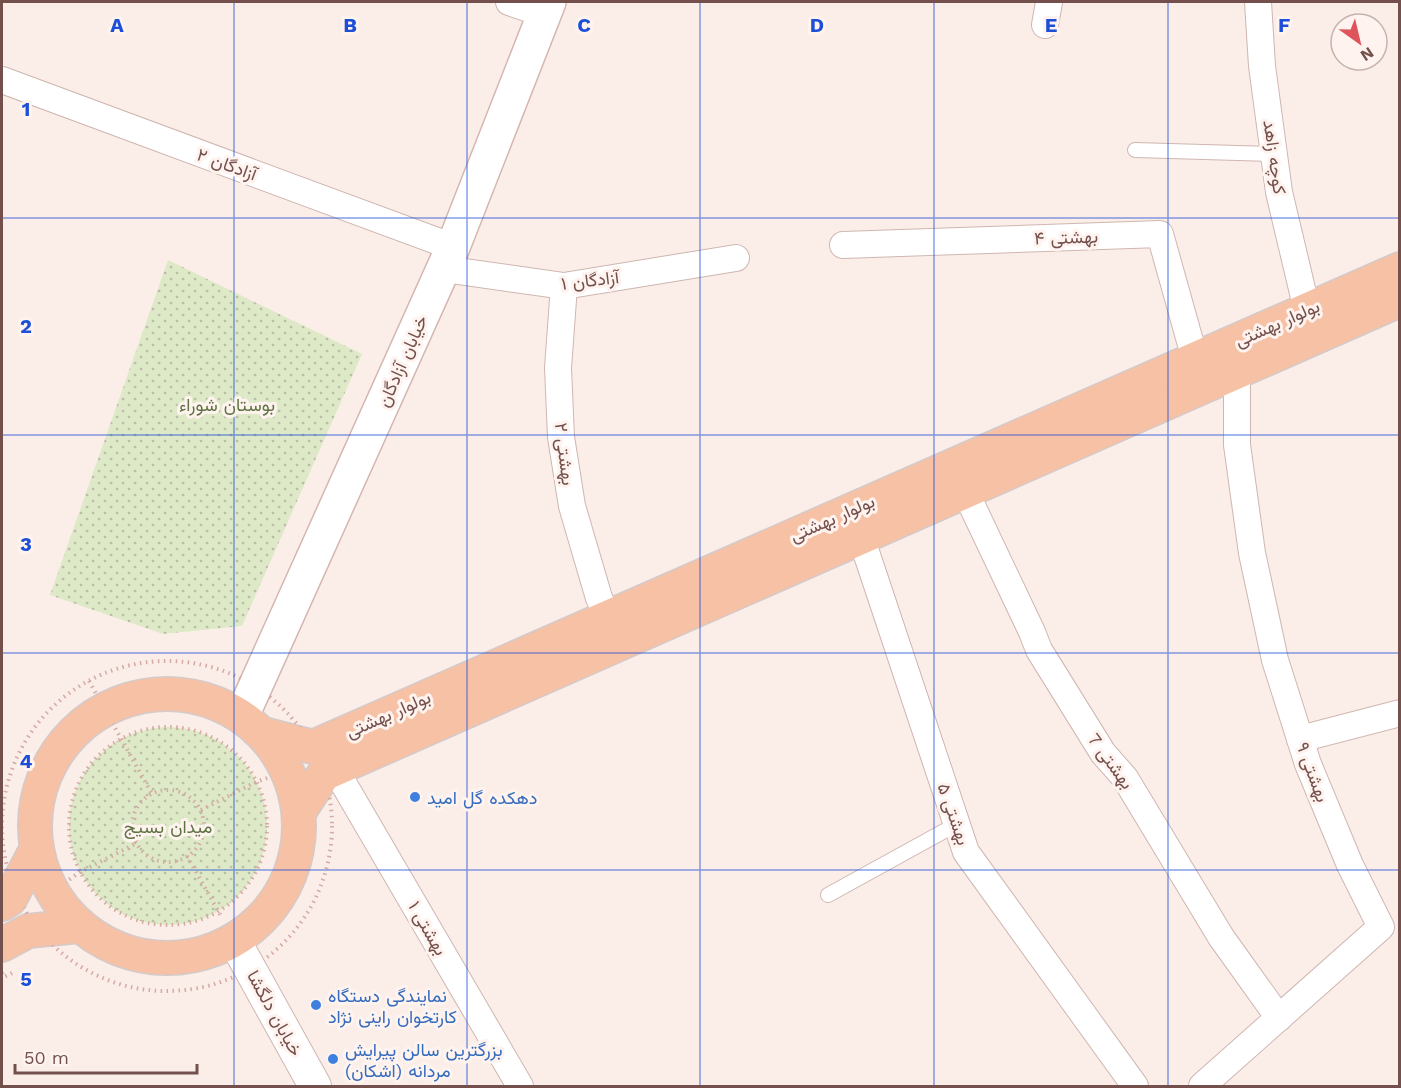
<svg xmlns="http://www.w3.org/2000/svg" width="1401" height="1088" viewBox="0 0 1401 1088" font-family="'Work Sans',Vazirmatn,sans-serif">
<style>
.grass{fill:url(#grass-dots)}
.lines{fill:none;stroke-linecap:round;stroke-linejoin:round}
.service-casing{stroke:#cfb6b1;stroke-width:16}
.minor-casing{stroke:#cfb6b1;stroke-width:28}
.tertiary-casing{stroke:#cfb6b1;stroke-width:34}
.secondary-casing{stroke:#d5b6b1;stroke-width:36}
.primary-casing{stroke:#d5caca;stroke-width:36}
.path{stroke:#d5a9a4;stroke-width:4;stroke-dasharray:1.5 4.5;stroke-linecap:butt}
.service{stroke:#fff;stroke-width:14}
.minor{stroke:#fff;stroke-width:26}
.tertiary{stroke:#fff;stroke-width:32}
.secondary{stroke:#fff;stroke-width:33}
.primary{stroke:#f6c1a4;stroke-width:33}
.grid{fill:none;stroke:#1d4ed8;stroke-width:1.5;stroke-opacity:0.55}
.shop-dot{fill:#3f7fe0;stroke:#fef3ee;stroke-width:2}
.labels{text-anchor:middle;dominant-baseline:central;stroke-width:6;stroke-linejoin:round;paint-order:stroke}
.street-label{font-size:18px;fill:#74504d;stroke:#fef3ee}
.park-label{font-size:18px;fill:#5e7442;stroke:#fef3ee}
.shop-label{font-size:18px;fill:#366cbe;stroke:#fef3ee;text-anchor:start}
.grid-label{font-size:20px;text-anchor:middle;font-weight:bold;fill:#1d4ed8;stroke:#fef3ee;stroke-width:6;stroke-linejoin:round;paint-order:stroke}
</style>
<defs>
<pattern id="grass-dots" width="8" height="8" patternUnits="userSpaceOnUse" patternTransform="scale(1.5)"><rect width="8" height="8" fill="#dee9c7"/><path d="M2 2h.1M6 6h.1" fill="none" stroke="#b9bfa4" stroke-width="1.8" stroke-linecap="round"/></pattern>
</defs>
<rect width="100%" height="100%" fill="#fbeee8"/>
<g class="grass">
<polygon points="168,260 362,354 242,626 163,634 50,595"/>
<circle cx="168" cy="826" r="99"/>
</g>
<g class="lines">
<defs>
<g id="service">
<polyline points="1135,150 1274,154"/>
<polyline points="828,895 957,824"/>
</g>
<g id="minor">
<polyline points="509,2 544,14"/>
<polyline points="1258,2 1262,66 1279,192 1307,310"/>
<polyline points="1045,25 1049,2"/>
<polyline points="2,80 453,247"/>
<polyline points="843,245 1160,234 1195,359"/>
<polyline points="444,269 564,286 736,258"/>
<polyline points="564,286 558,368 561,437 572,506 599,598 608,617"/>
<polyline points="965,491 1032,632 1039,650 1103,753 1125,778 1221,937 1279,1018"/>
<polyline points="861,537 966,852 1135,1086"/>
<polyline points="1300,739 1400,713"/>
<polyline points="335,769 520,1086"/>
<polyline points="1202,1086 1381,927 1350,865 1308,764 1275,660 1252,553 1237,445 1237,372"/>
</g>
<polyline id="tertiary" points="234,940 315,1086"/>
<polyline id="secondary" points="242,716 453,247 549,2"/>
<g id="primary">
<circle cx="167" cy="826" r="132"/>
<polyline points="263,734 313,747 1400,269"/>
<polyline points="299,812 324,774 1400,300"/>
<polyline points="2,904 10,899 36,850"/>
<polyline points="2,945 28,931 79,926"/>
</g>
</defs>
<use href="#service" class="service-casing"/>
<use href="#minor" class="minor-casing"/>
<use href="#tertiary" class="tertiary-casing"/>
<use href="#secondary" class="secondary-casing"/>
<use href="#primary" class="primary-casing"/>
<g class="path">
<circle cx="167" cy="826" r="165"/>
<polyline points="89,681 152,794"/>
<circle cx="168" cy="826" r="99"/>
<circle cx="168" cy="826" r="36"/>
<polyline points="201,810 256,782 290,770"/>
<polyline points="187,856 222,918"/>
<polyline points="45,897 80,872 137,843"/>
<polyline points="2,973 4,977 12,973"/>
</g>
<use href="#service" class="service"/>
<use href="#minor" class="minor"/>
<use href="#tertiary" class="tertiary"/>
<use href="#secondary" class="secondary"/>
<use href="#primary" class="primary"/>
</g>
<path class="grid" d="M234,2V1086M467,2V1086M700,2V1086M934,2V1086M1168,2V1086M2,218H1400M2,435H1400M2,653H1400M2,870H1400"/>
<g class="shop-dot">
<circle cx="415" cy="797" r="6"/>
<circle cx="316" cy="1005" r="6"/>
<circle cx="333" cy="1059" r="6"/>
</g>
<g class="labels">
<g class="street-label">
<text transform="translate(1275 157) rotate(82)">کوچه زاهد</text>
<text transform="translate(227 164) rotate(20)">آزادگان ۲</text>
<text transform="translate(1066 237) rotate(-2)">بهشتی ۴</text>
<text transform="translate(590 280) rotate(-7)">آزادگان ۱</text>
<text transform="translate(1277 323) rotate(-24)">بولوار بهشتی</text>
<text transform="translate(402 361) rotate(-66)">خیابان آزادگان</text>
<text transform="translate(565 454) rotate(83)">بهشتی ۲</text>
<text transform="translate(832 518) rotate(-24)">بولوار بهشتی</text>
<text transform="translate(388 714) rotate(-24)">بولوار بهشتی</text>
<text transform="translate(1111 761) rotate(54)">بهشتی 7</text>
<text transform="translate(1313 772) rotate(70)">بهشتی ۹</text>
<text transform="translate(954 814) rotate(71)">بهشتی ۵</text>
<text transform="translate(428 928) rotate(60)">بهشتی ۱</text>
<text transform="translate(275 1013) rotate(61)">خیابان دلگشا</text>
</g>
<g class="park-label">
<text x="227" y="404">بوستان شوراء</text>
<text x="168" y="826">میدان بسیج</text>
</g>
<g class="shop-label">
<text x="427" y="797">دهکده گل امید</text>
<text x="328" y="995">نمایندگی دستگاه<tspan x="328" dy="21">کارتخوان راینی نژاد</tspan></text>
<text x="345" y="1049">بزرگترین سالن پیرایش<tspan x="345" dy="21">مردانه (اشکان)</tspan></text>
</g>
</g>
<g class="grid-label">
<text x="117" y="32">A</text>
<text x="350" y="32">B</text>
<text x="584" y="32">C</text>
<text x="817" y="32">D</text>
<text x="1051" y="32">E</text>
<text x="1284" y="32">F</text>
<text x="26" y="116">1</text>
<text x="26" y="333">2</text>
<text x="26" y="551">3</text>
<text x="26" y="768">4</text>
<text x="26" y="986">5</text>
</g>
<rect width="1401" height="1088" fill="none" stroke="#74504d" stroke-width="6"/>
<g transform="translate(1359 42) rotate(146)"><circle r="28" fill="#fef3ee" stroke="#c7b2ae" stroke-width="1.5"/>
<path d="M0-4.5L10 22L0 15L-10 22Z" fill="#df545b"/>
<text y="-9" font-size="16" font-weight="bold" text-anchor="middle" fill="#74504d">N</text>
</g>
<path d="M15 1064v9h182v-9" fill="none" stroke="#74504d" stroke-width="3"/>
<text x="24" y="1064" font-size="18" fill="#74504d" stroke="#fef3ee" stroke-width="4.5" paint-order="stroke">50 m</text>
</svg>
